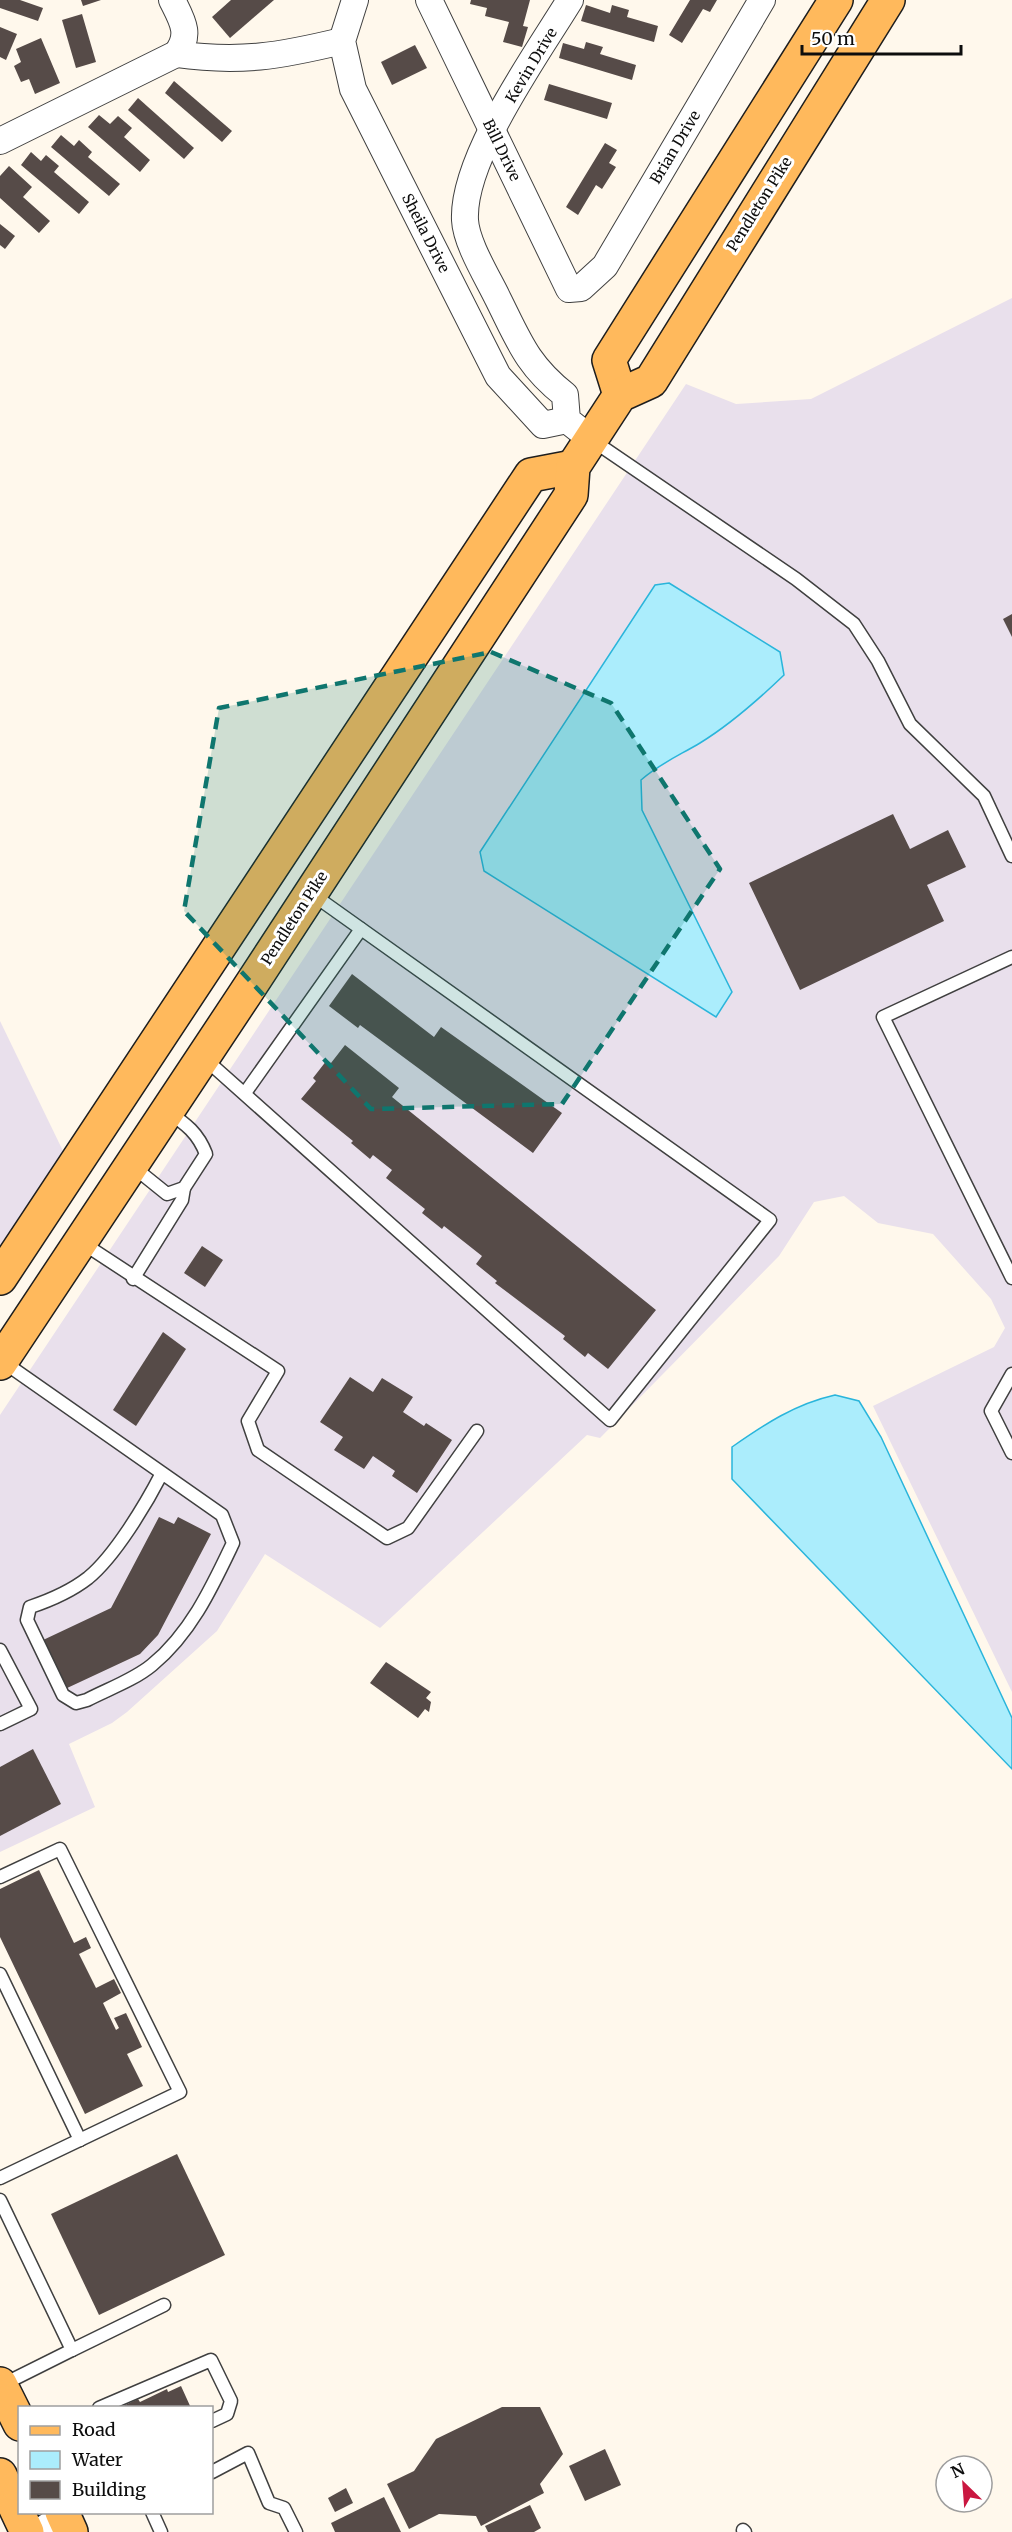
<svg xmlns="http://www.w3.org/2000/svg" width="1012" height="2532" viewBox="0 0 1012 2532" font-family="Merriweather,serif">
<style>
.industrial{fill:#e9e0ec}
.water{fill:#abedfc;stroke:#2ab5db;stroke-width:1.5}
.building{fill:#564b48}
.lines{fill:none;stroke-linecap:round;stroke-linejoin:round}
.lane-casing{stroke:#404040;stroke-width:15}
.street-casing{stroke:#404040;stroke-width:28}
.primary-casing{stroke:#1e1e1e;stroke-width:36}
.lane{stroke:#fff;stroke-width:12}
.street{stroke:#fff;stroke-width:26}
.primary{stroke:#ffb95c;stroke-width:33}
.marked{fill:#0f766e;fill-opacity:0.2;stroke:#0f766e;stroke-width:4.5;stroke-dasharray:12 8;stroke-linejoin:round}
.labels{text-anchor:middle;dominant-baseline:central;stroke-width:6;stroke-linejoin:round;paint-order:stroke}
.street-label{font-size:15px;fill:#0d0d0d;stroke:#fff}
</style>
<rect width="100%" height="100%" fill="#fff8ec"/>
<g class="industrial">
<polygon points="1012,298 1012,1692 873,1406 994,1347 1005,1328 991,1299 933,1234 878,1223 844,1196 814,1202 779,1256 600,1438 587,1435 380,1628 265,1554 217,1631 127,1712 112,1723 69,1744 95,1807 0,1852 0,1415 686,384 736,404 811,399"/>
<polygon points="0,1021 63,1151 0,1247"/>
</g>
<g class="water">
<path d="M669,583L780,652L784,675C758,700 731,724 700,743C680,755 659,764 641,780L642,810L732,992L716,1017L484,871L480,852L655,585Z"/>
<path d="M835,1395L859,1401L881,1437L1012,1718V1769L732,1479V1447C765,1424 795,1404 835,1395Z"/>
</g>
<g class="building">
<polygon points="0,0 20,0 43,8 38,21 0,8"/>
<polygon points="81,0 101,0 83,6"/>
<polygon points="231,0 274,0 230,38 212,17"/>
<polygon points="471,0 530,0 523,26 528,27 522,47 503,42 509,22 485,16 487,8 470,4"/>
<polygon points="690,0 717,0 710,12 703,9 682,43 669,35"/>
<polygon points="586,5 610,13 612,5 629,10 627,17 658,26 654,42 581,21"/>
<polygon points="82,14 96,62 76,68 62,20"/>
<polygon points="0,27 17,34 6,60 0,57"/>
<polygon points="41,38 60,83 35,94 29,79 21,82 14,66 21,62 16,49"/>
<polygon points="586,42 603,47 600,54 636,65 632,80 559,58 563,43 584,49"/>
<polygon points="415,45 427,68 392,85 381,62"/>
<polygon points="174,81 232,131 222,142 165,93"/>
<polygon points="549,84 612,103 607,119 544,100"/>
<polygon points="138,98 194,148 184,159 128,110"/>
<polygon points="99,115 110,124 118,116 132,128 124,137 150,160 140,172 88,127"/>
<polygon points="61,135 74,146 79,140 92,152 88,157 120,184 109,196 51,147"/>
<polygon points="605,143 617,150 609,163 616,167 602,189 596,185 578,215 566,207"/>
<polygon points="31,152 41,161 46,155 59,166 54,172 89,202 79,214 21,165"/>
<polygon points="9,166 32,187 23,197 50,221 39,233 0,198 0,176"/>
<polygon points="0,224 15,236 5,249 0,245"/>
<polygon points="1012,614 1012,637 1003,619"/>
<polygon points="893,814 910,849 948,830 966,867 927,885 944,921 800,990 749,883"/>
<polygon points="352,974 434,1037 441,1027 562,1113 533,1153 360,1025 358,1028 329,1006"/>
<polygon points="345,1045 399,1088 392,1097 656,1310 608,1369 588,1353 585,1357 563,1339 565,1336 495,1283 497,1281 476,1264 482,1256 444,1226 442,1229 422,1213 425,1209 386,1178 392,1170 373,1155 370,1159 351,1143 353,1141 301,1099 316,1081 313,1078 327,1060 331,1063"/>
<polygon points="202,1246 223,1260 205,1287 184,1273"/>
<polygon points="163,1332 186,1349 136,1426 113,1410"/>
<polygon points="350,1377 373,1392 382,1378 413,1397 403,1412 424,1426 426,1423 452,1440 417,1493 392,1476 395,1471 373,1456 364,1469 334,1450 343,1437 320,1422"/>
<polygon points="159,1517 174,1524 178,1517 211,1534 158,1635 140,1654 65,1689 41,1641 111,1608"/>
<polygon points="386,1662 431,1692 426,1698 431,1702 429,1712 425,1709 418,1718 370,1683"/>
<polygon points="33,1749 61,1804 0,1836 0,1767"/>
<polygon points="39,1870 74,1943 86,1937 91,1948 79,1954 96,1988 114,1979 121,1993 103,2003 116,2030 119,2028 114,2018 126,2013 142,2047 127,2054 143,2086 85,2114 0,1937 0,1889"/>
<polygon points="177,2154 225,2255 99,2315 51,2214"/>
<polygon points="181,2386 191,2408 123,2406 138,2399 140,2402 167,2389 168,2392"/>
<polygon points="502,2407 540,2407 563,2454 540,2484 544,2493 481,2526 476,2516 439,2514 409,2529 387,2484 414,2471 436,2439"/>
<polygon points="605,2449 621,2485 585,2501 569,2466"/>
<polygon points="346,2488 353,2503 335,2512 328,2498"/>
<polygon points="384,2497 401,2532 335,2532 331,2523"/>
<polygon points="530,2505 541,2528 534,2532 488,2532 485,2526"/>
</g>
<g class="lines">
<defs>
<g id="lane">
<polyline points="592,440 796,579 854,624 878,661 910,724 984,796 1012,856"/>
<polyline points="1012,957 883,1017 1012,1278"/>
<polyline points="204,1058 610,1420 770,1220 312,894"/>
<polyline points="245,1093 361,929"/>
<path d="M131,1165L167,1194L184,1188L206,1154C198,1133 186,1124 168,1112"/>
<polyline points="81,1242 278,1371 248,1421 258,1450 387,1538 408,1528 477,1431"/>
<polyline points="133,1279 182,1200 184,1188"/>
<path d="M2,1361L222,1515L233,1543C212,1587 191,1633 152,1665C134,1680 108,1689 87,1700L76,1703L63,1695L27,1620L30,1607C51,1600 70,1592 88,1578C115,1556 146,1504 162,1473"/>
<polyline points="1012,1374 991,1411 1012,1453"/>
<polyline points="0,1650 31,1709 0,1724"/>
<polyline points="0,1877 60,1849 180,2092 0,2178"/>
<polyline points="0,1974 80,2140"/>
<polyline points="0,2200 72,2350 2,2385"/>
<polyline points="72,2350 164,2305"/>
<polyline points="99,2408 211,2360 231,2401 227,2414 212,2421"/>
<polyline points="212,2472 248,2453 269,2503 284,2508 296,2532"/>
<polyline points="152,2512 161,2532"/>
<polyline points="743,2530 745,2532"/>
</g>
<g id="street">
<polyline points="355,0 342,41 353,89 498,376 543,425 567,420"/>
<polyline points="429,0 569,289 581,288 605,266 762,0"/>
<path d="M570,0C537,54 462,158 465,220C466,243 488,278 498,299C519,341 527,365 565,395L567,420L591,439"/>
<path d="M176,54C240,63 280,56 342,41"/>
<path d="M0,141L176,54C192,35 182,20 172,0"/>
<polyline points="39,2532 63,2516"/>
</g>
<g id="primary">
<polyline points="620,395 609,360 836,0"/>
<polyline points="0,1278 531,475 573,467"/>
<polyline points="0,1363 245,994 571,495 573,467 620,395 651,381 888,0"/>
<polyline points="0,2384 20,2424"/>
<polyline points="0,2475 27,2532"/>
<polyline points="62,2512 71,2532"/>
</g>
</defs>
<use href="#lane" class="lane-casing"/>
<use href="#street" class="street-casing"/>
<use href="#primary" class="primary-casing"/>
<use href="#lane" class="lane"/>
<use href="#street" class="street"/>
<use href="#primary" class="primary"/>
</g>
<path class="marked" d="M491,652L611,703L720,869L562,1104L371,1109L184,911L219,708Z"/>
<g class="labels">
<g class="street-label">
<text transform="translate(531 65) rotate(-59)">Kevin Drive</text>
<text transform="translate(675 147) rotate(-59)">Brian Drive</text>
<text transform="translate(502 150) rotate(64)">Bill Drive</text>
<text transform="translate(759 204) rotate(-58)">Pendleton Pike</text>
<text transform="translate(426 233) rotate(63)">Sheila Drive</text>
<text transform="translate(294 918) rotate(-57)">Pendleton Pike</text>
</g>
</g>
<rect x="18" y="2406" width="195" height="108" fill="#ffffff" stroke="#9e9e9e" stroke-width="1.5"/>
<rect x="30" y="2426" width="30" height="9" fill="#ffb95c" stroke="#9e9e9e" stroke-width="1.5"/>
<text x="72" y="2436" font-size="18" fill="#0d0d0d">Road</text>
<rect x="30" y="2451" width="30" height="18" fill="#abedfc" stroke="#9e9e9e" stroke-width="1.5"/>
<text x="72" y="2466" font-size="18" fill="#0d0d0d">Water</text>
<rect x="30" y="2481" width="30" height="18" fill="#564b48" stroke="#9e9e9e" stroke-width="1.5"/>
<text x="72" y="2496" font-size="18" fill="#0d0d0d">Building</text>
<g transform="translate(964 2484) rotate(335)"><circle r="28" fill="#ffffff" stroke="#9e9e9e" stroke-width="1.5"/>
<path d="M0-4.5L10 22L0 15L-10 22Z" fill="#ca1740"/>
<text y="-9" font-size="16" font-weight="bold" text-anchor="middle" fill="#0d0d0d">N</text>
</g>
<path d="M802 45v9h159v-9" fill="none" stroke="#0d0d0d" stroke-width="3"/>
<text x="811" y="45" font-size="18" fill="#0d0d0d" stroke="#ffffff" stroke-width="4.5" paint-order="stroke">50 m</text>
</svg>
